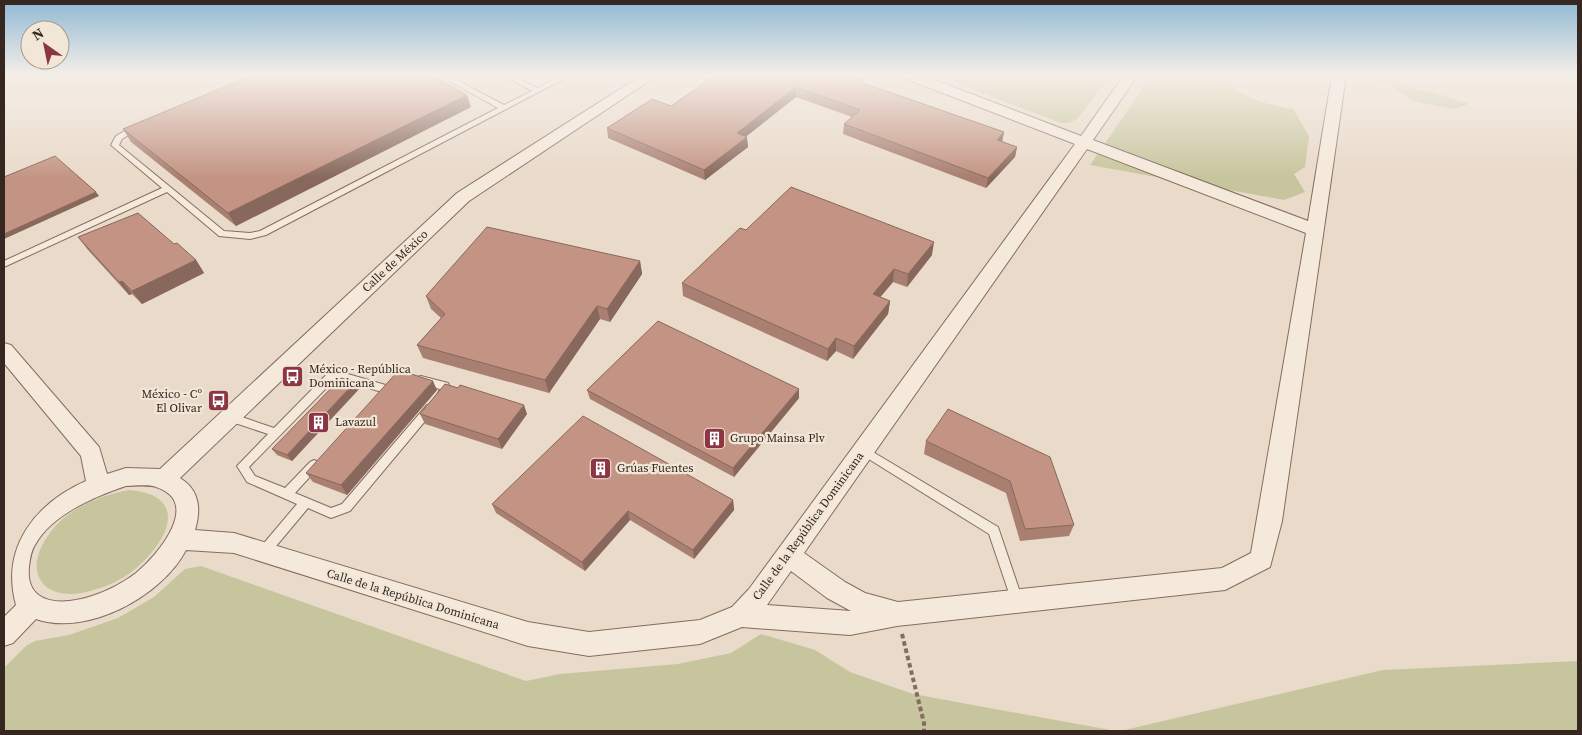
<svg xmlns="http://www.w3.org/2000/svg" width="1582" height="735" viewBox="0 0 1582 735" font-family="'Source Serif 4',serif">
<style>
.green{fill:#c7c59d}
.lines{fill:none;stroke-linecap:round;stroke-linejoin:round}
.lane-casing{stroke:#846d5f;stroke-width:2}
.street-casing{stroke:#846d5f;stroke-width:2}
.path{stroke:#846d5f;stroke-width:4;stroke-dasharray:4.5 3;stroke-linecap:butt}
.lane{fill:#f5e9db;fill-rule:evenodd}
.street{fill:#f5e9db;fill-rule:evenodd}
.wall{fill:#a87f71}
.shaded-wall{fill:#88685c}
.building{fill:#c39483;stroke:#88685c}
.labels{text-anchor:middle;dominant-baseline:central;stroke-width:4.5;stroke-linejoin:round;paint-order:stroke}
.street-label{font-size:12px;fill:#362821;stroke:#f2e6d7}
.poi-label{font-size:12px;fill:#362821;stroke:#f2e6d7;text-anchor:start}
</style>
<rect width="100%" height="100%" fill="#e9dac9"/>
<g class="green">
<polygon points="934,75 1111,75 1077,119 1069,123 1061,123"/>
<path d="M1152,75H1222C1241,99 1265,104 1293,109L1309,136L1305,167L1294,174L1305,192L1284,200L1090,165Z"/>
<polygon points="1363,75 1386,75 1420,91 1428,91 1469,104 1454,109 1413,101 1379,79"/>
<path d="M129,490C191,495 168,542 135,569C122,580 106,587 90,591C44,604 20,572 50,533C68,508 99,496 129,490Z"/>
<polygon points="201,566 526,681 560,674 678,664 731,653 761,634 815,650 850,672 913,694 1116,731 4,731 4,668 26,646 35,641 69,635 118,618 154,597 185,569"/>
<polygon points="1578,661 1578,731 1120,731 1383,670"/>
</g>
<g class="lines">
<defs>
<g id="lane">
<polygon points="439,75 447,75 504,105 532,91 503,75 511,75 537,88 563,75 571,75 266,235 250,239 219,236 167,192 4,267 4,261 162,188 111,145 116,136 135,125 138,125 142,127 122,139 119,145 224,231 250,233 260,231 498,108"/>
<polygon points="334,370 389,386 390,389 389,392 385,393 336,378 249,467 255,476 285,488 310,462 314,460 318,462 320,465 318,468 295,493 331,508 342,504 427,405 435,405 436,408 350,511 331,518 308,508 267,557 263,558 259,557 257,553 259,549 297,504 247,482 237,466 268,434 226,420 225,417 226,414 230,413 274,428 330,371"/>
<polygon points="421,376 448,383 451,390 446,399 438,399 437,396 440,389 417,383 416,380 417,377"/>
<polygon points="863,446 998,527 1023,601 1021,605 1017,607 1013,605 989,534 859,453 858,450 859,447"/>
</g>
<path id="street" d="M642,75H658L469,201L180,478C200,490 201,510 195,530L234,533L528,622L589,632L700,620L732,607L749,589L1075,144L904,78L902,75H922L1081,136L1124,75H1138L1093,140L1308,221L1332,75H1346L1282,521L1270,567L1225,590L897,626L850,635L742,627L700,644L589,656L528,646L234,553L186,550C162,596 87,637 36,619L13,643L4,646V617L16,605C0,547 36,503 86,481L81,456L4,363V343L11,345L99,447L107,474L126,468L160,469L457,193ZM1087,149L1306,233L1251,553L1222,568L898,602L865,593L845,582L804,553ZM126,486C135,486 147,484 156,487C203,502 157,556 136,573C123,583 107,591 92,596C65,605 25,607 29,567C30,559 31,551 35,545C51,515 96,496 126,486ZM791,571L827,598L851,611L767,605Z"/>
</defs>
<use href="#lane" class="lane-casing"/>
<use href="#street" class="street-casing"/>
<polyline class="path" points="902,634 924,723 924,731"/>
<use href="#lane" class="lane"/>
<use href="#street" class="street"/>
</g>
<g class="wall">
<polygon points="716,75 864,83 1004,132 1002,141 1017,147 1015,157 986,188 843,134 844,124 852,117 796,97 746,136 748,147 705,180 608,138 607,128 671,106"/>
<polygon points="471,107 236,226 131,142 123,129"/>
<polygon points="746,230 932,255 907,287 893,282 880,297 890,301 888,314 853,359 836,351 827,361 683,296 682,283"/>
<polygon points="78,237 174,244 196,260 204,273 142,304 132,294 129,295 88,250"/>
<polygon points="640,261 642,274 610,322 600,319 549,393 423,358 417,345 441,318 431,309 426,296"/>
<polygon points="360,388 292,461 277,455 272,449"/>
<polygon points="458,388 527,414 502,449 425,424 420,414"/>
<polygon points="437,390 347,495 313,482 306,473"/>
<polygon points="587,390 799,398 734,477 590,399"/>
<polygon points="926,441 1050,457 1074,525 1069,536 1020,541 1006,493 924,454"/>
<polygon points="733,500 734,510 694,559 630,520 585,571 496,513 492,504"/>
</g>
<g class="shaded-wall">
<polygon points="796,87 796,97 738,143 737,133"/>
<polygon points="467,95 471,107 236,226 228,213"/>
<polygon points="1004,132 1002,142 997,140"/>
<polygon points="747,137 748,147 705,180 704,170"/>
<polygon points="1017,147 1015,157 986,188 988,178"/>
<polygon points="96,192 99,196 4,239 4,234"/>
<polygon points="934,242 932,255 907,287 908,274"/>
<polygon points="196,260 204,273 142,304 132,291"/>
<polygon points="640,261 642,274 610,322 607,309"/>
<polygon points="894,269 893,282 872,307 873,294"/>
<polygon points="122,281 132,294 129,295 119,282"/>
<polygon points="890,301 888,314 853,359 854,346"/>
<polygon points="597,306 600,319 549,393 545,380"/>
<polygon points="836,338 836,351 827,361 828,349"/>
<polygon points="356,381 360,388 292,461 287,455"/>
<polygon points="433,381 437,390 347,495 341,485"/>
<polygon points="799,389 799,398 734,477 733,468"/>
<polygon points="524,405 527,414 502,449 498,439"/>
<polygon points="733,500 734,510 694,559 693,550"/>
<polygon points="628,511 630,520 585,571 582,562"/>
</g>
<g class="building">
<polygon points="253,75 431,75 467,95 228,213 123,129"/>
<polygon points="716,75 855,75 865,78 860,82 1004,132 997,140 1017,147 988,178 844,124 860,110 796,87 737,133 747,137 704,170 607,128 652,99 671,106"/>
<polygon points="55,156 96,192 4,234 4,177"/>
<polygon points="791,187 934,242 908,274 894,269 873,294 890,301 854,346 836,338 828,349 682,283 740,228 746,230"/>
<polygon points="138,213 174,244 177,243 196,260 132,291 122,281 119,282 78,237"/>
<polygon points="487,227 640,261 607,309 597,306 545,380 417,345 445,314 426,296"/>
<polygon points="658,321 799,389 733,468 587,390"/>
<polygon points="399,370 433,381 341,485 306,473"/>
<polygon points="341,378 356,381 287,455 272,449"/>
<polygon points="445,384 458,388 460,385 524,405 498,439 420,414"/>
<polygon points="948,409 1050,457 1074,525 1025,529 1010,481 926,441"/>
<polygon points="583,416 733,500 693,550 628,511 582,562 492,504"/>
</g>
<linearGradient id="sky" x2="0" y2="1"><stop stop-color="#8fb8d4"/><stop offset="0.42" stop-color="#f5eee7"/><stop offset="1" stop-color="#f5eee7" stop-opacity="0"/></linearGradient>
<rect width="1582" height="178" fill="url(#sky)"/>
<defs>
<symbol id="bus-square" viewBox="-11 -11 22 22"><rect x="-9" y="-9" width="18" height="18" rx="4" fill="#8c3644" stroke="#f2e6d7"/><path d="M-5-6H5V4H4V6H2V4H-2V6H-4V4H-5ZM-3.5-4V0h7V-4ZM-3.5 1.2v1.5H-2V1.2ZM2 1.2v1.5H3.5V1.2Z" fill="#fff"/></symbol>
<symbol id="building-square" viewBox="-11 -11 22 22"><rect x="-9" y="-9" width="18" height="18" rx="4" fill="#8c3644" stroke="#f2e6d7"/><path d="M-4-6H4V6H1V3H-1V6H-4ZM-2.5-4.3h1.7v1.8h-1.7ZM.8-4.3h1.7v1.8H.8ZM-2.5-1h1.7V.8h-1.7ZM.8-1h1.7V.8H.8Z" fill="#fff"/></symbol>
</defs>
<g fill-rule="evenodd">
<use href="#bus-square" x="280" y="364" width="25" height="25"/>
<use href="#bus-square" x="206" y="388" width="25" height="25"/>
<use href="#building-square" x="306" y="410" width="25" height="25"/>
<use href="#building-square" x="702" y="426" width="25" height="25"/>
<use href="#building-square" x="588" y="456" width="25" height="25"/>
</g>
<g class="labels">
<g class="street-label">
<text transform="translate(395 261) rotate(-43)">Calle de México</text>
<text transform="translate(808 526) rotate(-54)">Calle de la República Dominicana</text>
<text transform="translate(413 599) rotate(17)">Calle de la República Dominicana</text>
</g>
<g class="poi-label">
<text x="309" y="369">México - República<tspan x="309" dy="14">Dominicana</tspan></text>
<text x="202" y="394" text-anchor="end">México - Cº<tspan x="202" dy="14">El Olivar</tspan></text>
<text x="335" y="422">Lavazul</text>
<text x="730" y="438">Grupo Mainsa Plv</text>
<text x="617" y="468">Grúas Fuentes</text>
</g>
</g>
<rect width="1582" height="735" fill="none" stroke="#362821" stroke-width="10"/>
<g transform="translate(45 45) rotate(327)"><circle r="24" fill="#f2e6d7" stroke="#a79a8e"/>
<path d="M0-4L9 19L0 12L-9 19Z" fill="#8c3644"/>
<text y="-8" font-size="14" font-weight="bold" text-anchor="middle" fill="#362821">N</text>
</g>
</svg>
